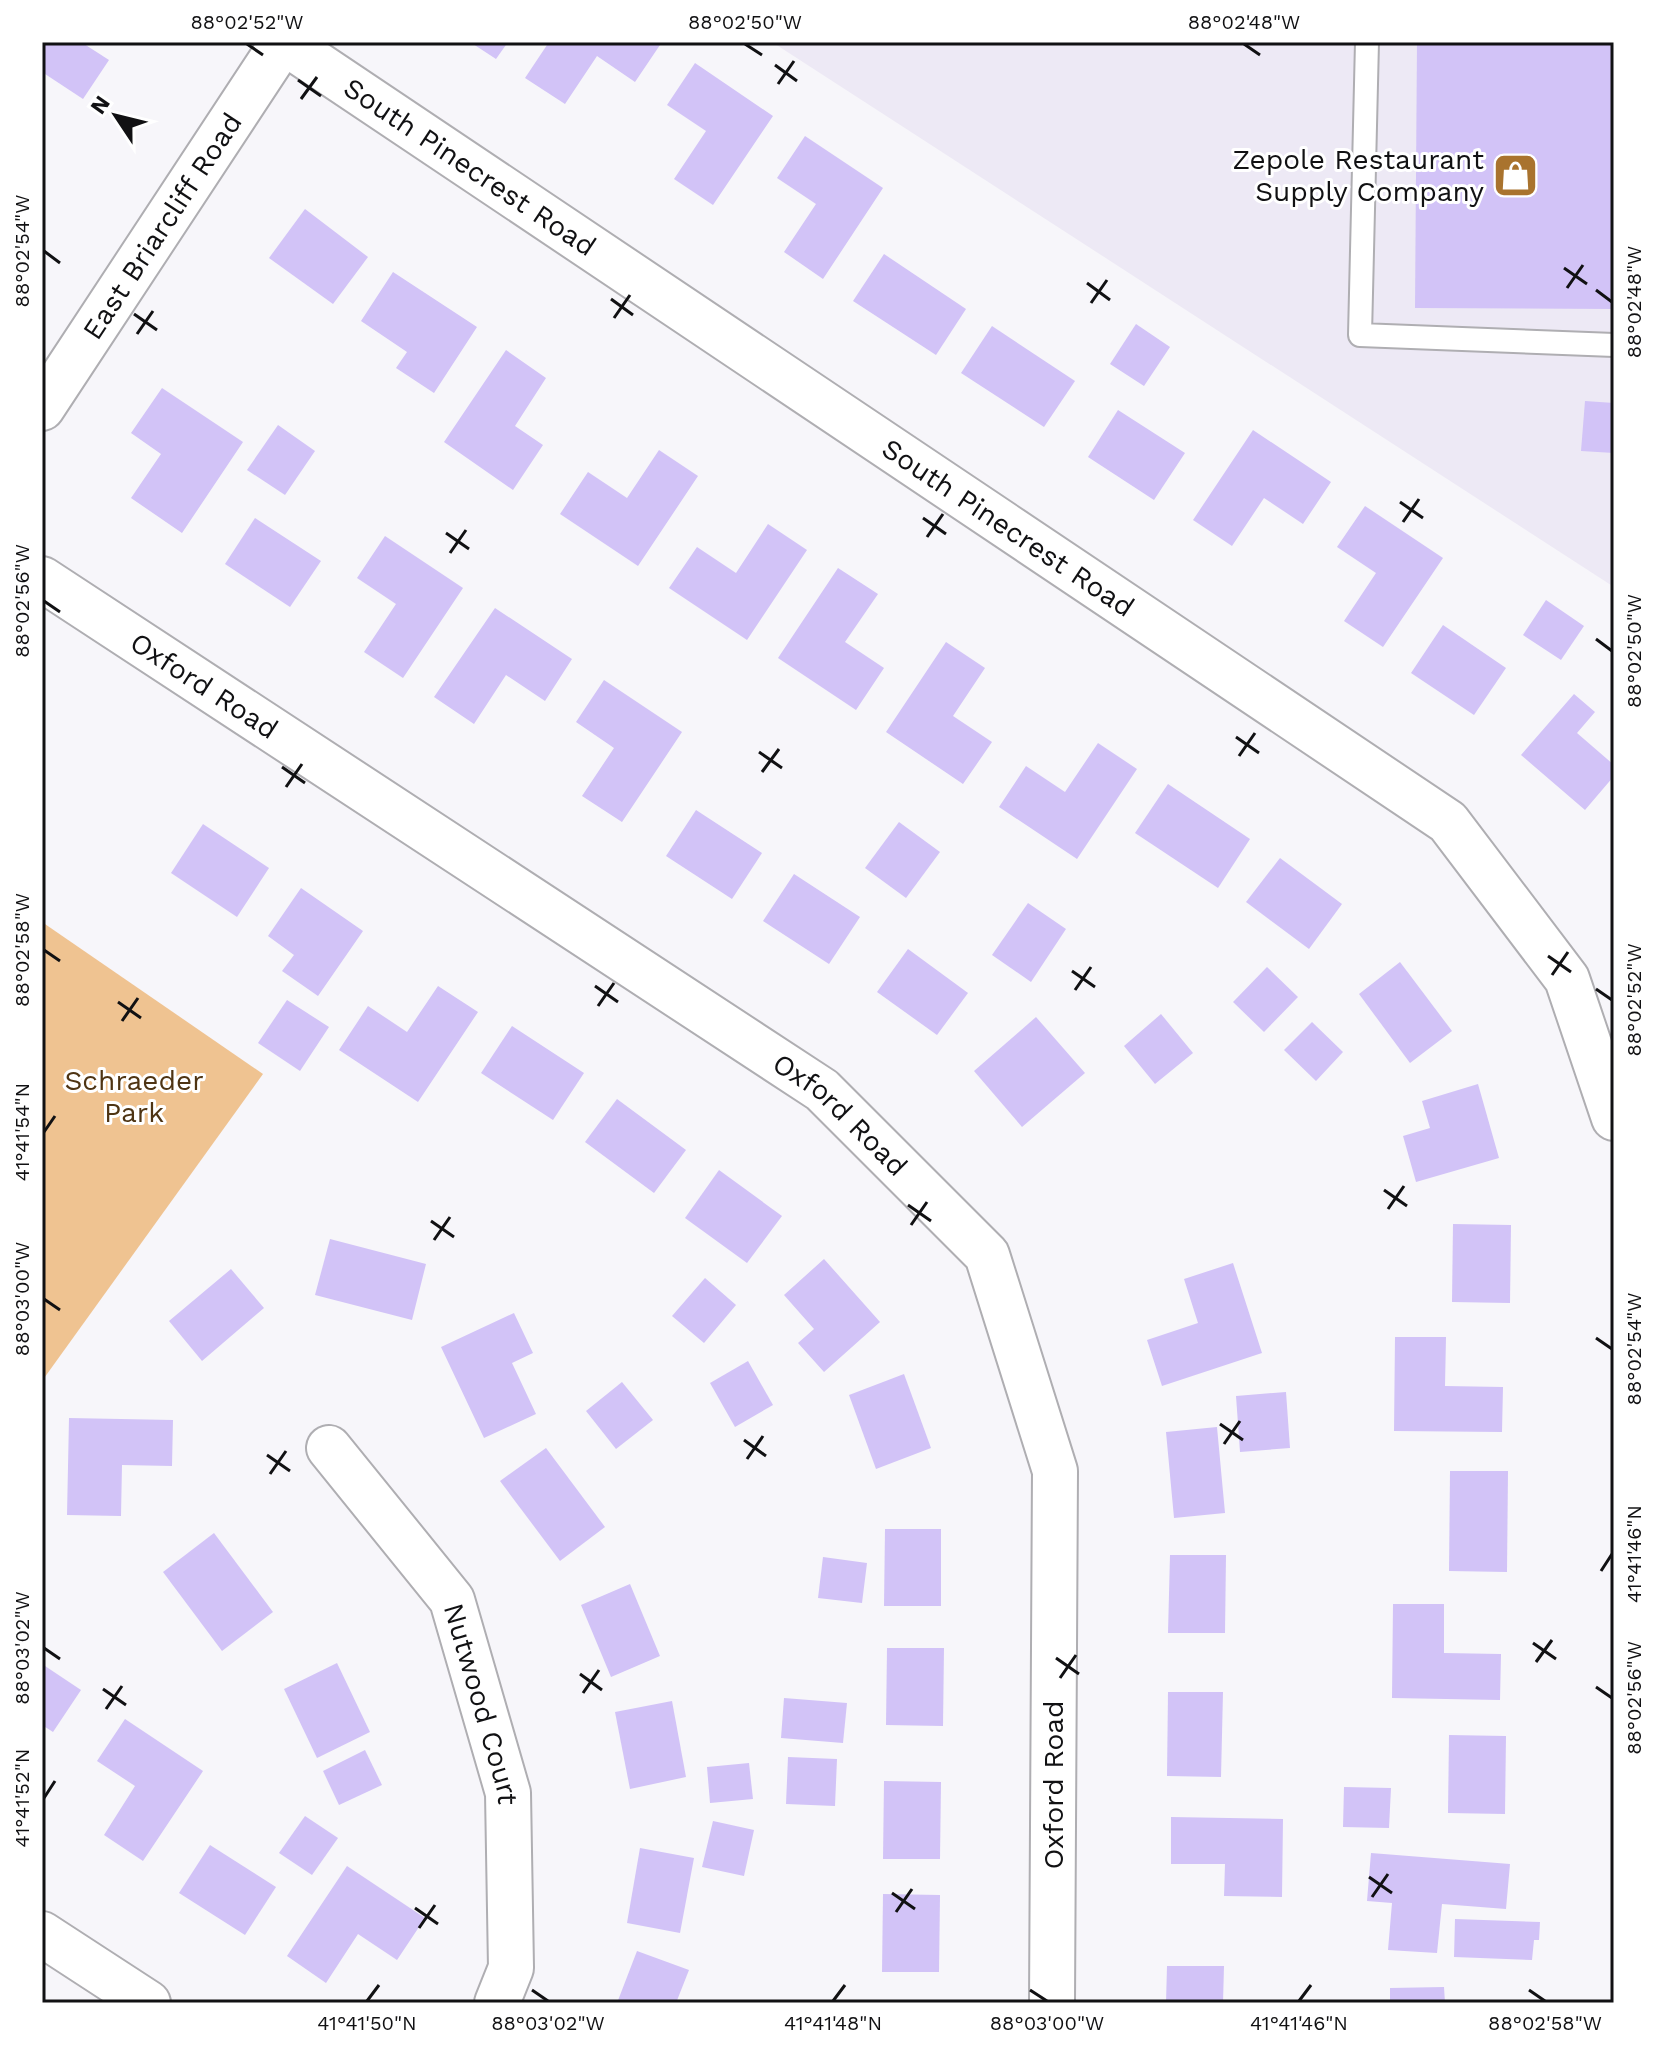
<svg xmlns="http://www.w3.org/2000/svg" width="1656" height="2045" viewBox="0 0 1656 2045" font-family="'Work Sans',sans-serif">
<style>
.built{fill:#ede9f5}
.green{fill:#efc391}
.building{fill:#d2c3f7}
.lines{fill:none;stroke-linecap:round;stroke-linejoin:round}
.lane-casing{stroke:#afaeb2;stroke-width:26}
.street-casing{stroke:#afaeb2;stroke-width:48}
.secondary-casing{stroke:#afaeb2;stroke-width:48}
.lane{stroke:#fff;stroke-width:22}
.street{stroke:#fff;stroke-width:44}
.secondary{stroke:#fff;stroke-width:44}
.ticks{fill:none;stroke:#111113;stroke-width:3}
.labels{text-anchor:middle;dominant-baseline:central;stroke-width:6;stroke-linejoin:round;paint-order:stroke}
.poi-label{font-size:28px;fill:#111113;stroke:#fff;text-anchor:end}
.street-label{font-size:28px;fill:#111113;stroke:#fff}
.park-label{font-size:28px;fill:#4e3413;stroke:#fff}
.neatline{fill:none;stroke:#111113;stroke-width:3}
.ticks-label{font-size:20px;text-anchor:middle;fill:#111113}
</style>
<rect width="100%" height="100%" fill="#f7f6fa"/>
<polygon class="built" points="772,42 1614,42 1614,587"/>
<polygon class="green" points="42,922 263,1074 42,1381"/>
<g class="building">
<polygon points="42,42 81,42 109,60 83,99 42,72"/>
<polygon points="470,42 508,42 496,59"/>
<polygon points="549,42 662,42 635,82 597,56 565,104 525,78"/>
<polygon points="1417,42 1614,42 1614,309 1415,308"/>
<polygon points="695,63 773,116 713,205 674,179 706,131 667,105"/>
<polygon points="805,136 883,188 823,279 784,252 816,204 777,178"/>
<polygon points="305,209 368,257 333,304 269,258"/>
<polygon points="884,254 966,309 936,355 853,301"/>
<polygon points="393,272 477,327 434,393 396,368 407,352 361,321"/>
<polygon points="1136,324 1170,347 1144,386 1110,364"/>
<polygon points="992,326 1075,381 1044,427 961,373"/>
<polygon points="506,350 546,378 515,426 543,445 513,490 444,442"/>
<polygon points="162,388 243,442 182,533 131,498 161,454 131,433"/>
<polygon points="1585,401 1614,403 1614,453 1581,451"/>
<polygon points="1118,410 1185,453 1154,500 1088,457"/>
<polygon points="278,425 315,451 285,495 247,470"/>
<polygon points="1253,430 1331,482 1303,524 1264,498 1232,546 1193,520"/>
<polygon points="659,450 698,476 638,566 560,514 588,472 627,498"/>
<polygon points="1365,506 1443,558 1383,647 1344,621 1376,573 1337,547"/>
<polygon points="255,518 321,561 290,607 225,564"/>
<polygon points="768,524 807,550 747,640 669,588 697,547 736,573"/>
<polygon points="385,536 463,588 403,678 364,652 396,604 357,578"/>
<polygon points="838,568 878,594 845,642 884,668 856,710 778,658"/>
<polygon points="1546,600 1584,626 1561,660 1523,635"/>
<polygon points="495,608 572,659 545,701 506,675 474,724 434,697"/>
<polygon points="1443,625 1506,668 1474,715 1411,673"/>
<polygon points="946,642 985,668 953,716 992,742 963,784 886,732"/>
<polygon points="604,680 682,732 622,822 582,796 614,748 576,722"/>
<polygon points="1574,694 1595,712 1577,733 1614,765 1614,776 1585,810 1521,755"/>
<polygon points="1098,743 1137,769 1077,859 999,807 1026,766 1065,792"/>
<polygon points="1168,784 1250,839 1218,888 1135,833"/>
<polygon points="696,810 762,853 732,899 666,856"/>
<polygon points="899,822 940,852 906,898 865,868"/>
<polygon points="203,824 269,868 237,917 171,873"/>
<polygon points="1280,858 1342,904 1309,949 1246,902"/>
<polygon points="794,874 860,917 829,964 763,921"/>
<polygon points="301,888 363,931 318,996 282,971 294,955 268,936"/>
<polygon points="1028,903 1066,929 1031,982 992,955"/>
<polygon points="908,949 968,993 937,1035 877,992"/>
<polygon points="1400,962 1452,1031 1410,1063 1359,994"/>
<polygon points="1267,967 1298,997 1264,1032 1233,1002"/>
<polygon points="438,986 478,1012 418,1102 339,1050 368,1006 407,1032"/>
<polygon points="287,1000 329,1027 300,1071 258,1043"/>
<polygon points="1161,1014 1193,1053 1155,1084 1124,1046"/>
<polygon points="1036,1017 1085,1073 1022,1127 974,1071"/>
<polygon points="1312,1022 1343,1052 1316,1081 1284,1050"/>
<polygon points="512,1026 584,1073 553,1120 481,1073"/>
<polygon points="1478,1084 1499,1158 1416,1182 1403,1136 1430,1128 1422,1101"/>
<polygon points="617,1099 686,1150 654,1193 585,1142"/>
<polygon points="719,1170 782,1216 747,1263 685,1218"/>
<polygon points="1453,1224 1511,1225 1510,1303 1452,1302"/>
<polygon points="330,1239 426,1264 412,1320 315,1295"/>
<polygon points="824,1259 880,1322 824,1372 798,1343 814,1329 784,1295"/>
<polygon points="1233,1263 1262,1353 1162,1386 1147,1340 1198,1323 1184,1279"/>
<polygon points="231,1269 264,1308 202,1361 169,1321"/>
<polygon points="705,1278 736,1305 704,1343 672,1316"/>
<polygon points="514,1313 533,1353 512,1363 536,1414 484,1438 441,1347"/>
<polygon points="1395,1337 1446,1337 1445,1386 1503,1387 1502,1432 1394,1431"/>
<polygon points="748,1361 773,1405 735,1427 710,1383"/>
<polygon points="904,1374 931,1448 876,1469 849,1395"/>
<polygon points="622,1382 653,1420 616,1449 586,1411"/>
<polygon points="1286,1392 1290,1448 1240,1452 1236,1396"/>
<polygon points="69,1418 173,1420 172,1466 122,1465 121,1516 67,1515"/>
<polygon points="1217,1427 1225,1513 1174,1518 1166,1432"/>
<polygon points="546,1448 605,1527 560,1561 500,1481"/>
<polygon points="1450,1471 1508,1471 1507,1572 1449,1571"/>
<polygon points="885,1529 941,1529 941,1606 884,1606"/>
<polygon points="214,1533 273,1612 222,1651 163,1572"/>
<polygon points="1170,1555 1226,1555 1225,1633 1168,1633"/>
<polygon points="823,1557 867,1563 862,1603 818,1598"/>
<polygon points="630,1584 660,1656 611,1677 581,1605"/>
<polygon points="1393,1604 1444,1604 1444,1653 1501,1654 1500,1700 1392,1698"/>
<polygon points="887,1648 944,1648 943,1726 886,1725"/>
<polygon points="337,1663 370,1732 317,1758 284,1689"/>
<polygon points="42,1664 81,1690 53,1732 42,1725"/>
<polygon points="1168,1692 1223,1692 1221,1777 1167,1776"/>
<polygon points="784,1698 847,1703 843,1743 781,1738"/>
<polygon points="672,1701 686,1777 630,1789 615,1712"/>
<polygon points="125,1719 203,1771 143,1861 104,1835 135,1786 97,1761"/>
<polygon points="1449,1735 1506,1736 1505,1814 1448,1813"/>
<polygon points="365,1750 382,1785 339,1805 323,1771"/>
<polygon points="788,1757 837,1759 835,1806 786,1804"/>
<polygon points="749,1763 753,1799 710,1803 707,1767"/>
<polygon points="884,1781 941,1782 940,1859 883,1859"/>
<polygon points="1344,1787 1391,1788 1389,1828 1343,1827"/>
<polygon points="305,1816 338,1838 312,1875 279,1853"/>
<polygon points="1171,1817 1283,1819 1282,1897 1224,1896 1225,1864 1171,1864"/>
<polygon points="713,1821 754,1830 744,1876 702,1867"/>
<polygon points="210,1845 276,1887 245,1935 179,1893"/>
<polygon points="640,1848 694,1858 680,1933 627,1923"/>
<polygon points="1371,1853 1510,1864 1506,1909 1442,1904 1437,1953 1388,1950 1392,1903 1367,1901"/>
<polygon points="347,1866 425,1918 397,1960 358,1934 326,1983 287,1956"/>
<polygon points="883,1894 940,1895 939,1972 882,1972"/>
<polygon points="1455,1919 1540,1922 1539,1940 1534,1940 1532,1960 1454,1957"/>
<polygon points="637,1951 689,1970 676,2003 617,2003"/>
<polygon points="1167,1966 1224,1966 1223,2003 1166,2003"/>
<polygon points="1444,1987 1445,2003 1390,2003 1390,1988"/>
</g>
<g class="lines">
<defs>
<polyline id="lane" points="1367,42 1360,335 1614,345"/>
<g id="street">
<path id="s1" d="M284,42L1448,822L1567,979L1614,1118"/>
<path id="s2" d="M42,579L822,1090L987,1255L1055,1471L1052,2003"/>
<path id="s3" d="M329,1448L452,1600L508,1793L511,1968L497,2003"/>
<polyline points="42,1934 148,2003"/>
</g>
<g id="secondary">
<path id="s4" d="M42,408L283,42"/>
</g>
</defs>
<use href="#lane" class="lane-casing"/>
<use href="#street" class="street-casing"/>
<use href="#secondary" class="secondary-casing"/>
<use href="#lane" class="lane"/>
<use href="#street" class="street"/>
<use href="#secondary" class="secondary"/>
</g>
<path class="ticks" d="M247,44L263,55M745,44L762,55M1244,44L1260,55M775,65L797,81M298,80L321,96M778,84L794,61M301,99L317,77M44,251L60,263M1564,268L1587,284M1087,283L1110,300M1567,288L1583,265M1596,290L1612,302M611,299L633,315M1091,303L1107,280M134,314L157,330M614,318L630,295M137,334L153,311M1400,502L1423,518M923,518L946,534M1403,522L1419,499M446,533L469,549M927,537L943,514M450,553L466,530M44,601L60,612M1596,639L1612,651M1236,737L1259,753M759,752L782,768M1239,756L1255,733M282,767L305,783M762,772L779,749M286,787L302,764M44,950L60,961M1548,956L1571,972M1072,971L1095,987M1552,975L1568,952M595,986L618,1002M1596,989L1612,1000M1075,990L1091,967M118,1002L141,1018M598,1006L614,983M122,1021L138,998M44,1132L55,1116M1384,1190L1407,1206M908,1205L931,1221M1388,1209L1404,1186M431,1221L454,1237M911,1225L927,1202M434,1240L450,1217M44,1299L60,1310M1596,1338L1612,1349M1220,1424L1243,1440M744,1440L766,1456M1224,1444L1240,1421M267,1455L290,1471M747,1459L763,1436M270,1474L286,1451M1601,1571L1612,1554M1533,1643L1556,1659M44,1648L60,1659M1056,1658L1079,1674M1536,1662L1552,1640M580,1674L602,1690M1060,1678L1076,1655M1596,1687L1612,1698M103,1689L126,1705M583,1693L599,1670M106,1709L122,1686M44,1798L55,1781M1369,1877L1392,1893M892,1893L915,1909M1372,1897L1388,1874M415,1908L438,1924M896,1912L912,1889M419,1928L435,1905M532,1990L548,2001M1030,1990L1047,2001M1529,1990L1545,2001M367,2001L379,1985M833,2001L845,1985M1299,2001L1311,1985"/>
<defs>
<symbol id="shop-square" viewBox="-11 -11 22 22"><rect x="-9" y="-9" width="18" height="18" rx="4" fill="#a9732e" stroke="#fff"/><path d="M-5-2.5h2.3a2.7 3.5 0 0 1 5.4 0H5L5.5 6h-11ZM-1.5-2.5h3a1.5 2.3 0 0 0-3 0Z" fill="#fff"/></symbol>
</defs>
<g fill-rule="evenodd">
<use href="#shop-square" x="1490" y="150" width="51" height="51"/>
</g>
<g class="labels">
<g class="poi-label">
<text x="1484" y="159">Zepole Restaurant<tspan x="1484" dy="32">Supply Company</tspan></text>
</g>
<g class="street-label">
<text stroke="none"><textPath href="#s1" startOffset="224">South Pinecrest Road</textPath></text>
<text stroke="none"><textPath href="#s4" startOffset="218">East Briarcliff Road</textPath></text>
<text stroke="none"><textPath href="#s1" startOffset="872">South Pinecrest Road</textPath></text>
<text stroke="none"><textPath href="#s2" startOffset="194">Oxford Road</textPath></text>
<text stroke="none"><textPath href="#s2" startOffset="962">Oxford Road</textPath></text>
<text stroke="none"><textPath href="#s3" startOffset="304">Nutwood Court</textPath></text>
<text transform="translate(1053 1785) rotate(-90)">Oxford Road</text>
</g>
<g class="park-label">
<text x="134" y="1080">Schraeder<tspan x="134" dy="32">Park</tspan></text>
</g>
</g>
<rect width="1656" height="2045" fill="none" stroke="#ffffff" stroke-width="88"/>
<g transform="translate(116 116) rotate(305)" stroke="#ffffff" stroke-width="6" paint-order="stroke">
<path d="M0-6L14 30L0 20L-14 30Z" fill="#111113"/>
<text y="-12" font-size="22" font-weight="bold" text-anchor="middle" fill="#111113">N</text>
</g>
<rect x="44" y="44" width="1568" height="1957" class="neatline"/>
<g class="ticks-label">
<text x="247" y="29">88°02'52"W</text>
<text x="745" y="29">88°02'50"W</text>
<text x="1244" y="29">88°02'48"W</text>
<text transform="translate(22 251) rotate(-90)" y="7">88°02'54"W</text>
<text transform="translate(1634 302) rotate(-90)" y="7">88°02'48"W</text>
<text transform="translate(22 601) rotate(-90)" y="7">88°02'56"W</text>
<text transform="translate(1634 651) rotate(-90)" y="7">88°02'50"W</text>
<text transform="translate(22 950) rotate(-90)" y="7">88°02'58"W</text>
<text transform="translate(1634 1000) rotate(-90)" y="7">88°02'52"W</text>
<text transform="translate(22 1132) rotate(-90)" y="7">41°41'54"N</text>
<text transform="translate(22 1299) rotate(-90)" y="7">88°03'00"W</text>
<text transform="translate(1634 1349) rotate(-90)" y="7">88°02'54"W</text>
<text transform="translate(1634 1554) rotate(-90)" y="7">41°41'46"N</text>
<text transform="translate(22 1648) rotate(-90)" y="7">88°03'02"W</text>
<text transform="translate(1634 1698) rotate(-90)" y="7">88°02'56"W</text>
<text transform="translate(22 1798) rotate(-90)" y="7">41°41'52"N</text>
<text x="367" y="2030">41°41'50"N</text>
<text x="548" y="2030">88°03'02"W</text>
<text x="833" y="2030">41°41'48"N</text>
<text x="1047" y="2030">88°03'00"W</text>
<text x="1299" y="2030">41°41'46"N</text>
<text x="1545" y="2030">88°02'58"W</text>
</g>
</svg>
